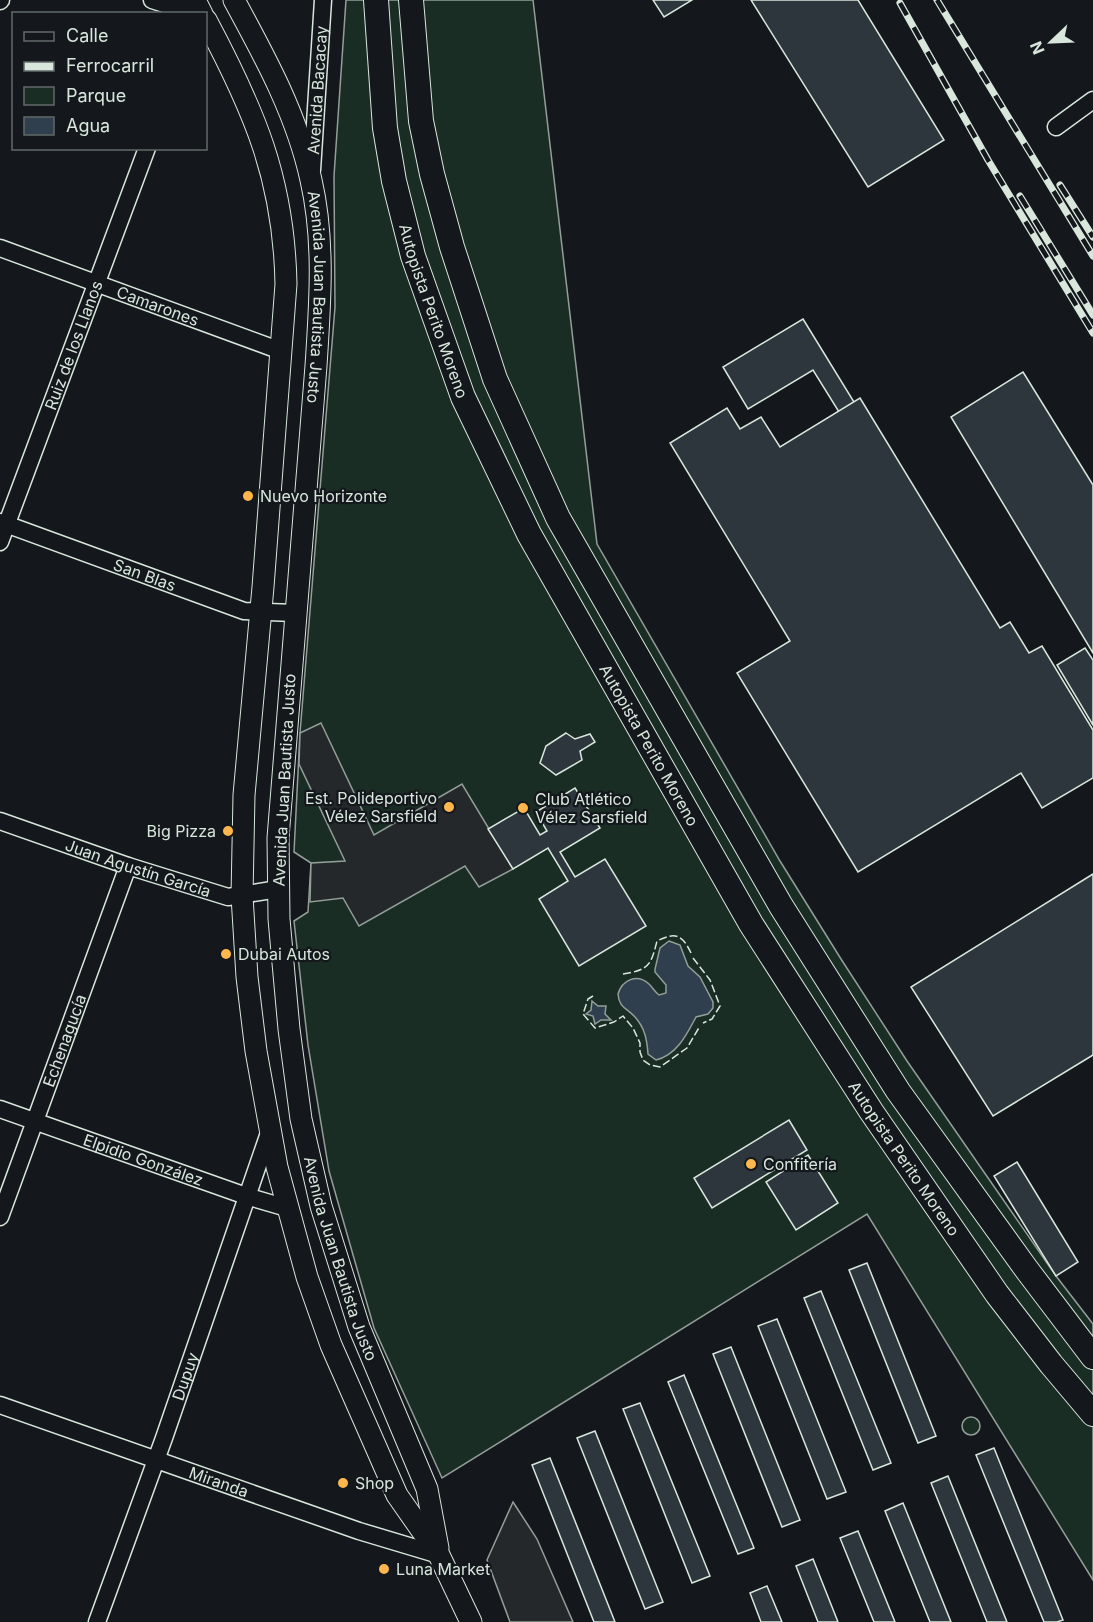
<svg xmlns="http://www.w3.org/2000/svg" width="1093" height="1622" viewBox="0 0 1093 1622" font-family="Inter,sans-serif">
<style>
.green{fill:#1a2d24;stroke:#939e99;stroke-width:1.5}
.parking{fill:#24282b;stroke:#939e99;stroke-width:1.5}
.water{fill:#2f3f4d;stroke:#939e99;stroke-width:1.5}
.building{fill:#2c363c;stroke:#d8e6dc;stroke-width:1.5}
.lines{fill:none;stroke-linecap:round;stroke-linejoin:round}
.minor-casing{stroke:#d8e6dc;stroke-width:19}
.major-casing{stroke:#d8e6dc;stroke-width:23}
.highway-casing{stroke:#d8e6dc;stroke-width:26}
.minor{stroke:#14181c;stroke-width:16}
.major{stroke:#14181c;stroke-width:21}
.highway{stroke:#14181c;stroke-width:24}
.rail-casing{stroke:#d8e6dc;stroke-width:7}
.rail{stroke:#14181c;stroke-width:4.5;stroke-dasharray:14;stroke-linecap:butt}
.fence{stroke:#d8e6dc;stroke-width:1.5;stroke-dasharray:8 3;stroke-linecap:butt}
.poi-dot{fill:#ffb74d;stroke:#14181c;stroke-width:2}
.labels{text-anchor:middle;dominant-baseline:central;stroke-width:4.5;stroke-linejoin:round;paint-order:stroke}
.street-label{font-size:16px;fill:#d8e6dc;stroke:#14181c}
.poi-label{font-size:16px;fill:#d8e6dc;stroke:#14181c;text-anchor:start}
</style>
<rect width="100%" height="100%" fill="#14181c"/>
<g class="green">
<polygon points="346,0 533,0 597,544 780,861 841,959 907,1061 1056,1276 1093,1324 1093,1580 867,1214 442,1478 374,1328 329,1171 308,1045 294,921 308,912 311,863 294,852 300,733 335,307 334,176"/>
<circle cx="971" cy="1426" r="9"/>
</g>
<g class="parking">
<polygon points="321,723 374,835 462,784 513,869 479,887 465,866 359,926 343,898 310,902 311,863 345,861 299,764 300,733"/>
<polygon points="513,1502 537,1539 573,1622 510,1622 487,1560"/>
</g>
<g class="water">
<path d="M669,941L680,945L688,966L700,977L713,1002V1008L708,1014L696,1017C687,1034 677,1055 656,1060L648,1054C647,1040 645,1028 635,1017C627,1008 619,1008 618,994C622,980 637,973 649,984C653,988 655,992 659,995L666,993V985L655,972V969L660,948Z"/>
<polygon points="592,1001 598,1006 606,1006 605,1014 611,1020 601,1020 595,1024 593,1016 586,1014 591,1010"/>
</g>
<g class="building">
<polygon points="653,0 692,0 664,17"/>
<polygon points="751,0 858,0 944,140 868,187"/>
<polygon points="803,319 854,402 839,412 813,370 748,409 723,367"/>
<polygon points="1023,372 1093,485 1093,653 951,417"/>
<polygon points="860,398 1000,628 1010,622 1029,653 1042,646 1093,730 1093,778 1042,808 1021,773 858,872 737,673 790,641 670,443 727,408 740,429 761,417 780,447"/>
<polygon points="1085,648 1093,660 1093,725 1057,665"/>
<polygon points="566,733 575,739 590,734 595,742 580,751 582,760 556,775 540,763 546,746"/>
<polygon points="575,788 600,828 560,852 575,877 605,859 646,926 579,966 539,899 568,881 548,848 513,869 488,829 524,808 540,835 547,831 536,812"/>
<polygon points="1093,874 1093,1055 993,1116 911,987"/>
<polygon points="789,1120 807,1150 712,1208 694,1178"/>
<polygon points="808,1155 838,1203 796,1230 766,1182"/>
<polygon points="1017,1162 1078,1262 1056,1276 994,1176"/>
<polygon points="867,1263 936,1436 918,1443 849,1270"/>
<polygon points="821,1291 891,1463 873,1470 804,1298"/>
<polygon points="777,1319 846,1492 827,1499 758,1326"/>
<polygon points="731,1347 800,1520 782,1527 713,1354"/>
<polygon points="684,1375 754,1548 738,1554 668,1382"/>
<polygon points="640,1403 710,1576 692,1583 623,1409"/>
<polygon points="595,1431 663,1602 645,1609 577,1438"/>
<polygon points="994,1448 1063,1620 1057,1622 1044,1622 976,1455"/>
<polygon points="550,1458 615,1622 594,1622 532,1465"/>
<polygon points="948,1476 1007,1622 987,1622 931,1483"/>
<polygon points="903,1503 951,1622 930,1622 885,1511"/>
<polygon points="858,1531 895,1622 874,1622 840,1538"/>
<polygon points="813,1559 838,1622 818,1622 796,1566"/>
<polygon points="767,1586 782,1622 761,1622 750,1593"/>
</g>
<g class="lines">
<defs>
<g id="minor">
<polyline points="152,0 171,6 199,8"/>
<polyline points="0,1 1,0"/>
<polyline points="1056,127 1093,100"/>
<path id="s1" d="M312,170L323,0"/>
<path id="s2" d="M0,248L281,351"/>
<path id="s3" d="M0,522L244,611L295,613"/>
<path id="s4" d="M0,542L147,148"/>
<path id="s5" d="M0,821L128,866L228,897L278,889"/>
<path id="s6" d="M0,1109L246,1196L287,1208"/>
<path id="s7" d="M0,1217L128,866"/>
<path id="s8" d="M0,1405L359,1531L439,1555"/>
<path id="s9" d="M97,1622L164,1438L270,1130"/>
</g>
<g id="major">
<polyline points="195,0 202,14"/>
<path id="s10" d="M234,0C265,57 297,115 311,180C325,241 320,304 316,366L278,838L279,919L289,1029L301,1119L321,1206L359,1327L427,1489L438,1548"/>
<path d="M206,20C254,110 284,179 286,284L263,587L244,795L242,896L247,977L256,1051L277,1167L307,1277L331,1345L397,1495L439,1555L471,1622"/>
</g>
<g id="highway">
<path id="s11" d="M376,0L385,128L394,181L413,256L463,397L529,534L751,924L871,1111L997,1294L1051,1364L1093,1414"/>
<polyline points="411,0 421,121 432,174 452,247 495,379 558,518 781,906 898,1091 1027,1270 1093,1357"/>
</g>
</defs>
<use href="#minor" class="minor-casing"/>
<use href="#major" class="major-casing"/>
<use href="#highway" class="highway-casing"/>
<use href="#minor" class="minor"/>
<use href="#major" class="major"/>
<use href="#highway" class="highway"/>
<defs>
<g id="rail">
<polyline points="937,0 1093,256"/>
<polyline points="900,3 988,160 1093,333"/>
<polyline points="1060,185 1093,237"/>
<polyline points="1020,196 1093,315"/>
</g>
</defs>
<use href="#rail" class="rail-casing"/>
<use href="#rail" class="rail"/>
<g class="fence">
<polyline points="693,958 710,980 720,1006 712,1019 703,1023"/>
<path d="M623,974C649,970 651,965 657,941C675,932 682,934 691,953"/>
<polyline points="593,996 588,999 583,1014 595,1028 614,1022 623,1016 633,1028 640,1043 640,1052 643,1060 650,1065 660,1067 687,1048 700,1026"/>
</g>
</g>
<g class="poi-dot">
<circle cx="248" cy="496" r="6"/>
<circle cx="449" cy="807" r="6"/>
<circle cx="523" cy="808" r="6"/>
<circle cx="228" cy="831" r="6"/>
<circle cx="226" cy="954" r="6"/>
<circle cx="751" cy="1164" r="6"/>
<circle cx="343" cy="1483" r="6"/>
<circle cx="384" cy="1569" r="6"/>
</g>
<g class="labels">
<g class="street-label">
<text stroke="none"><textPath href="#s1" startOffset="80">Avenida Bacacay</textPath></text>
<text stroke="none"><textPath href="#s10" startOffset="314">Avenida Juan Bautista Justo</textPath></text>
<text stroke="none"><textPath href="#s2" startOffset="168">Camarones</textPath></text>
<text stroke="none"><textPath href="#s11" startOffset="318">Autopista Perito Moreno</textPath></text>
<text stroke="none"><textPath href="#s4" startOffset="210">Ruiz de los Llanos</textPath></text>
<text stroke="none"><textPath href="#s3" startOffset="154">San Blas</textPath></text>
<text stroke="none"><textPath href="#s11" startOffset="804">Autopista Perito Moreno</textPath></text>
<text transform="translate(284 780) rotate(-87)">Avenida Juan Bautista Justo</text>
<text stroke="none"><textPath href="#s5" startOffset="146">Juan Agustín García</textPath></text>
<text stroke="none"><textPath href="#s7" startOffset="188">Echenagucía</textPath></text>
<text stroke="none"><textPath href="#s11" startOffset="1290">Autopista Perito Moreno</textPath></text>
<text stroke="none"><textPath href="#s6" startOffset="152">Elpidio González</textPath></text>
<text stroke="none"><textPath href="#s10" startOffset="1284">Avenida Juan Bautista Justo</textPath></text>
<text stroke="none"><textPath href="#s9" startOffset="261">Dupuy</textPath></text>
<text stroke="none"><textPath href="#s8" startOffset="232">Miranda</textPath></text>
</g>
<g class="poi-label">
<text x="260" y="496">Nuevo Horizonte</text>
<text x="437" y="798" text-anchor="end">Est. Polideportivo<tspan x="437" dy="18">Vélez Sarsfield</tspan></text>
<text x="535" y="799">Club Atlético<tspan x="535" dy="18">Vélez Sarsfield</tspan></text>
<text x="216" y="831" text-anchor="end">Big Pizza</text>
<text x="238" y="954">Dubai Autos</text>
<text x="763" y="1164">Confitería</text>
<text x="355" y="1483">Shop</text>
<text x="396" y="1569">Luna Market</text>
</g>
</g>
<rect x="12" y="12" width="195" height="138" fill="#14181c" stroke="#626a69" stroke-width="1.5"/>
<rect x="24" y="32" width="30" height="9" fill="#14181c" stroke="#626a69" stroke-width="1.5"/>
<text x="66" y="42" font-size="18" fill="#d8e6dc">Calle</text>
<rect x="24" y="62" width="30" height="9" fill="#d8e6dc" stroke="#626a69" stroke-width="1.5"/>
<text x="66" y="72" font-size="18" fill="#d8e6dc">Ferrocarril</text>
<rect x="24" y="87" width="30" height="18" fill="#1a2d24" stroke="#626a69" stroke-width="1.5"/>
<text x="66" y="102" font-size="18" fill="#d8e6dc">Parque</text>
<rect x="24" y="117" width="30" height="18" fill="#2f3f4d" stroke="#626a69" stroke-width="1.5"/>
<text x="66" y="132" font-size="18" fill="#d8e6dc">Agua</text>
<g transform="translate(1051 42) rotate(247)" stroke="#14181c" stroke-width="4.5" paint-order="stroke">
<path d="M0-4.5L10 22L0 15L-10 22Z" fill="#d8e6dc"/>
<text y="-9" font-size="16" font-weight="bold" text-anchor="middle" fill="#d8e6dc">N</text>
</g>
</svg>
